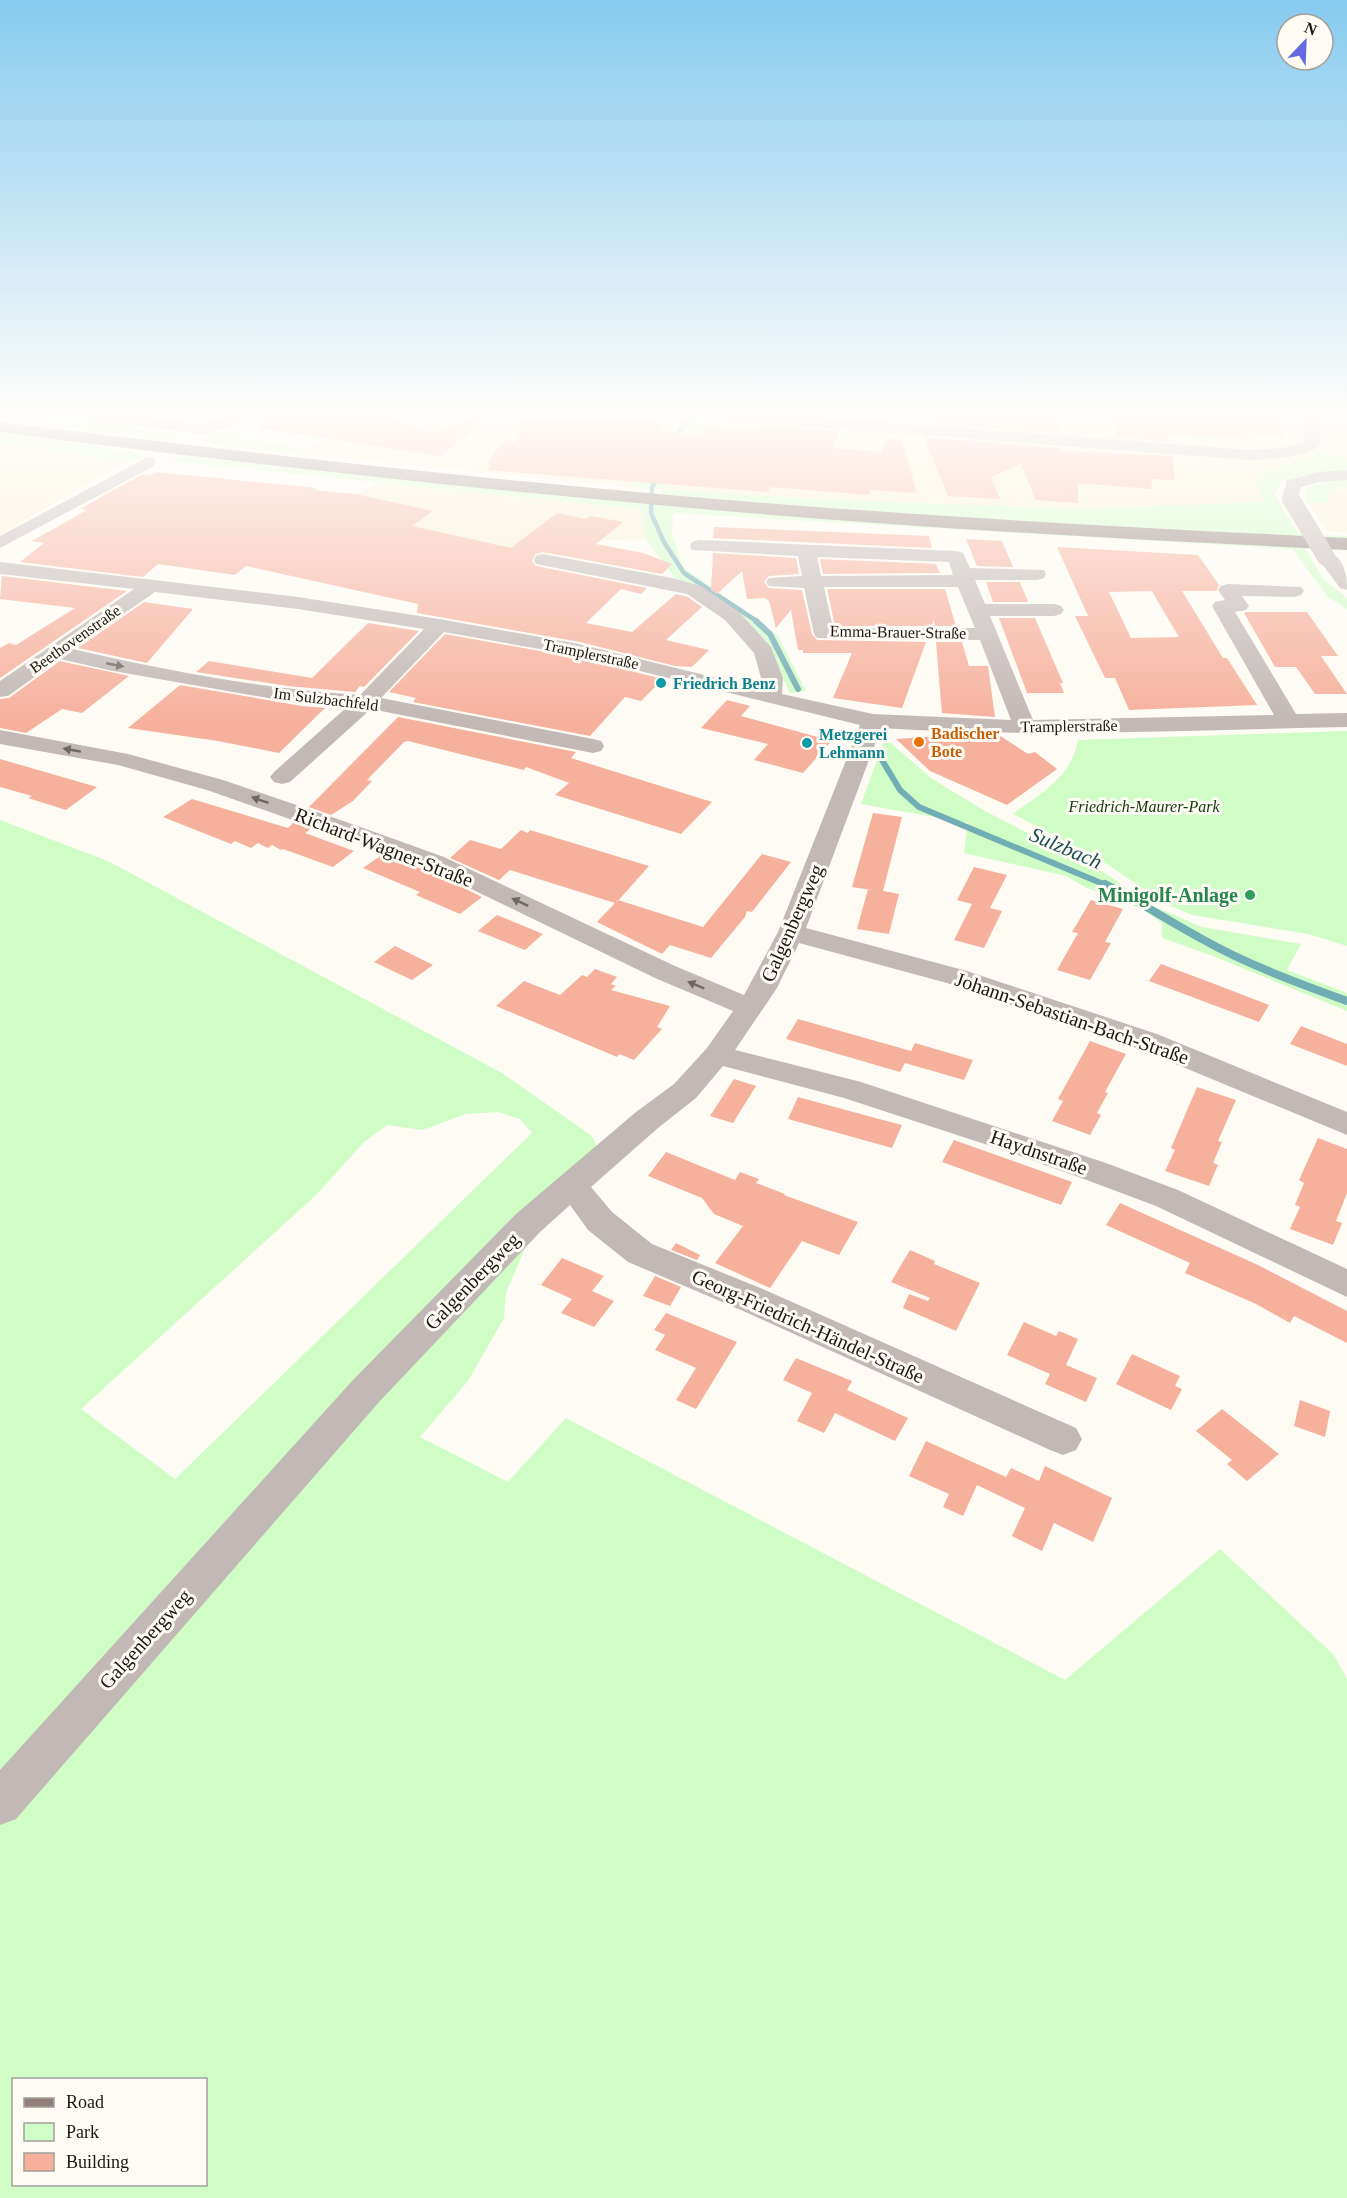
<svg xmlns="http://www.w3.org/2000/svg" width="1347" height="2198" viewBox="0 0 1347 2198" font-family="'Times New Roman',serif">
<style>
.built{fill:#f8efd4}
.green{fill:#d0fcc6;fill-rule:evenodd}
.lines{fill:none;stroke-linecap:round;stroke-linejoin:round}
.stream-far2{stroke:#71adb4;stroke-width:4.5}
.stream-far1{stroke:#71adb4;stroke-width:6}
.stream{stroke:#71adb4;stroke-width:8}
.building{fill:#f6b19d;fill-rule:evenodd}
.minor{fill:#c2b8b6;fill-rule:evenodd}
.major{fill:#917f7c;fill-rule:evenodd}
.minor-bridge{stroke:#c2b8b6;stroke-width:18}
.oneway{fill:#6e6864}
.culture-dot{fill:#0f9aa8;stroke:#fefbf4;stroke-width:2}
.food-dot{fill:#e8710a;stroke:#fefbf4;stroke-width:2}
.leisure-dot{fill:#2e9e5b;stroke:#fefbf4;stroke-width:2}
.labels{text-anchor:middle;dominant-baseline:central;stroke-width:6;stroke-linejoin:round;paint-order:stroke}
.far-street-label{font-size:16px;fill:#1a1811;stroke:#fefbf4}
.far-culture-label{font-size:16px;font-weight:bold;fill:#0d838f;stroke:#fefbf4;text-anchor:start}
.far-food-label{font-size:16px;font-weight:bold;fill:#c56008;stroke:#fefbf4;text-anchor:start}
.far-park-label{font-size:16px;font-style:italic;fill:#143709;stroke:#fefbf4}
.street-label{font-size:20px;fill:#1a1811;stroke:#fefbf4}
.leisure-label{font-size:20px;font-weight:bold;fill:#27864d;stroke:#fefbf4;text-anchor:end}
.water-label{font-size:21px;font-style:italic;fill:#194d54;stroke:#fefbf4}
</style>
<rect width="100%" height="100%" fill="#fefbf4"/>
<g class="built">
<polygon points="389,415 684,415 633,487 291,453"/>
<polygon points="852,415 1333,415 1347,417 1347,459 1292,462 1283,465 1265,502 1081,509 814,499 663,489 693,438 728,441 740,420 847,428"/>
<polygon points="0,443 126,462 0,534"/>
<polygon points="377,483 641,509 646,539 587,541 526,563 282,541"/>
<polygon points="1338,487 1347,487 1347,532 1327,531 1308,503 1329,503 1326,493"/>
</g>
<g class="green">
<path d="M28,415H38L193,437C179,446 48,423 24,419Z"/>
<polygon points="682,417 707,418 664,489 814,499 1081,509 1264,502 1256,483 1263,473 1322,452 1347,459 1347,471 1302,475 1282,482 1274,494 1299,534 1347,536 1347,539 930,516 661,495 663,489 633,487"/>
<polygon points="0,432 133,452 142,456 133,461 126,462 0,443"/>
<polygon points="234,435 299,449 291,453 229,447 202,441 207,436"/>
<polygon points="182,456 552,495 744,512 1303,545 1323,579 1347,598 1347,609 1328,597 1292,549 673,513 672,534 683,567 778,636 806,691 790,693 765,640 752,627 699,590 675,578 646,539 641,509 169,461"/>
<polygon points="1347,480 1347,487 1338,487 1326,493 1329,503 1308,503 1305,497 1307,488 1324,482"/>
<path d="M1347,731V946L1308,934L1192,915L1166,904L1101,860L1013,814C1040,794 1072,777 1078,740Z"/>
<polygon points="885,738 932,779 985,811 1105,873 1151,905 1202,927 1301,944 1287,970 1347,993 1347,1011 1213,956 1162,938 1162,923 1142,909 1085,887 1066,876 964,853 968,823 861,804"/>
<path d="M0,820L108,861L502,1073L592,1136L601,1155L568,1203L525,1248L506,1293L504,1318L468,1381L420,1437L508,1482L566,1418L1065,1680L1220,1549L1334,1655L1347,1679V2198H0ZM498,1112L520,1119L532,1133L175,1479L81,1409L317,1194L364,1142L387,1125L422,1130L466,1114ZM14,2080H206V2184H14Z"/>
</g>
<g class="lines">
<g class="stream-far2">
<polyline points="675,441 681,428 697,415"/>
<polyline points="658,476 652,488 651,513 664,542 684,573 758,622"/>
</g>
<g class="stream-far1">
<polyline points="756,621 770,634 798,689"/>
<polyline points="882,760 900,790 919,807 1108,886"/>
</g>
<path class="stream" d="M1105,884C1138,901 1169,921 1202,939C1248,965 1298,983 1347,1001"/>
</g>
<g class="building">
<polygon points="260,415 380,415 434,433 480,415 489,416 441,456 259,428"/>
<polygon points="935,415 1060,415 1060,433 934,424"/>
<polygon points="1114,415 1277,415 1284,436 1247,433 1248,439 1169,434 1170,442 1115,437"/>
<polygon points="521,420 663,421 662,432 701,435 706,425 758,429 760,425 840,431 833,448 882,452 885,439 902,440 917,493 870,490 869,495 771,487 767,492 487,470 492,464 487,464 504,440 515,443"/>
<polygon points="924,437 1059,448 1059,451 1172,456 1175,480 1151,479 1152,489 1078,483 1078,503 1036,500 1021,464 991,477 1000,499 948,496"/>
<polygon points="156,472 316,488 314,490 356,494 433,511 412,526 511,548 557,513 586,519 591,516 623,522 596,544 643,553 672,564 662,574 543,552 535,554 532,561 536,566 647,588 641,594 621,589 586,623 632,632 676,594 688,597 702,607 666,640 709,650 692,667 675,666 580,642 417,613 418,604 246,566 235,575 158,564 143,577 20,562 44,543 32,541 87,510 80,509 108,493 143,474 150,475"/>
<polygon points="714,527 929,536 932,548 713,538"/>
<polygon points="966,539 1002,541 1013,567 977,566"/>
<path d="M1057,547L1198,555L1219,585L1216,591H1182L1223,658H1227L1257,705L1129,710L1115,678H1105L1075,616H1088ZM1152,591L1161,607L1179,637L1131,638L1109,592Z"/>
<polygon points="713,553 796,558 799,574 769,576 764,582 769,588 802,590 812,634 817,640 926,642 902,708 833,698 852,653 803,653 803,650 798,650 791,610 776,628 769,601 765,598 747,599 742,571 717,594 711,590"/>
<polygon points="820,559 936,564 940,573 823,574"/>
<polygon points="2,576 127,591 0,678 0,648 9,643 16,645 75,608 0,599"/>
<polygon points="986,582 1020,582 1028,602 993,602"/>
<polygon points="827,589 945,589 956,626 935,626 934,619 932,626 835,626"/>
<polygon points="144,602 193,609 147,663 78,648"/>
<polygon points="1247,612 1307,612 1338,656 1321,656 1347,694 1315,694 1296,667 1275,667 1244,613"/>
<polygon points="999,618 1035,618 1063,683 1060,683 1064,693 1027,693"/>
<polygon points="368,623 419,631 364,687 360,686 355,692 288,686 196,672 209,661 312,678"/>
<polygon points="445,634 579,658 663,679 641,701 625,697 590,736 413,702 416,698 389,692"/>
<polygon points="936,642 962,642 969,666 988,666 995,717 942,713"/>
<polygon points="60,661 129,676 82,713 62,709 26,733 0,728 0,699 9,698"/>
<polygon points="180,685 302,706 325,708 279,753 218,741 128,728"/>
<polygon points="727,700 750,706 741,716 832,741 826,747 823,757 818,756 803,773 754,760 768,744 701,728"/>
<polygon points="398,717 576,752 571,758 712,802 681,834 555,795 569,783 526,767 524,770 408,741 404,742 367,780 372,781 353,801 331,815 309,807"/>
<polygon points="970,734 999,735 1028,754 1035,752 1057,769 1007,805 930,771 896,739"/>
<polygon points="0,759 97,787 66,810 28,798 32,796 0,787"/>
<polygon points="192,799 288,828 293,823 311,829 305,833 354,851 333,867 283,849 281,850 272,845 268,848 258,843 251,848 235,841 231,844 163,817"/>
<polygon points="873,813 902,817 883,891 899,894 889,934 857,929 868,889 871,890 852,887"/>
<polygon points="521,830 528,833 530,830 649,866 616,903 618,900 703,927 762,854 791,862 752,912 747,911 745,917 711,958 670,945 662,954 597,922 615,903 510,870 499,880 450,858 470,840 501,849"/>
<polygon points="383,854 433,873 482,897 460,914 416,895 420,892 363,868"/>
<polygon points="974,867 1007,875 990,908 1002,911 984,948 954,940 972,904 957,900"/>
<polygon points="1091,900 1123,909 1105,942 1111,943 1090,980 1057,970 1078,933 1072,932"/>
<polygon points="497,915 543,934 525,950 478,931"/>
<polygon points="395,946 433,965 412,980 374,962"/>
<polygon points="1161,964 1212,983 1269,1005 1259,1022 1149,981"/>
<polygon points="595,969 617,977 611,984 616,986 611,990 670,1006 657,1027 662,1029 634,1060 619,1054 617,1057 496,1006 524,981 560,995 582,975 587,977"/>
<polygon points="798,1019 911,1051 915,1043 973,1060 964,1080 905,1063 900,1072 786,1039"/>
<polygon points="1301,1026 1347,1044 1347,1066 1290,1044"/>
<polygon points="1090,1041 1126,1054 1105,1092 1108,1093 1097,1113 1101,1115 1090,1135 1052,1121 1063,1101 1058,1099"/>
<polygon points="734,1079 756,1086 733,1123 710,1116"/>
<polygon points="1197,1087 1236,1100 1218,1141 1222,1142 1213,1163 1218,1165 1209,1186 1165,1171 1175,1150 1171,1148"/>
<polygon points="798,1097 879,1119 902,1125 892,1148 788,1119"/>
<polygon points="1318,1138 1347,1149 1347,1193 1336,1221 1342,1223 1333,1245 1290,1229 1300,1207 1295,1205 1304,1183 1299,1180"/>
<polygon points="954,1140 1072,1182 1061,1205 942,1162"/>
<polygon points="666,1152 735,1180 740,1172 759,1179 756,1183 785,1194 784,1195 858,1222 839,1255 802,1241 770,1288 715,1263 743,1226 714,1214 702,1198 648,1176"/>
<polygon points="1120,1203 1258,1265 1347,1311 1347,1343 1294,1316 1290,1323 1256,1304 1185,1273 1190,1263 1106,1225"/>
<polygon points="676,1243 700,1255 697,1260 671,1250"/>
<polygon points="910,1250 935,1261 934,1264 980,1283 956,1331 903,1308 909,1294 928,1301 930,1298 891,1282"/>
<polygon points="562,1258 604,1276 592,1291 614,1301 594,1327 561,1313 572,1299 541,1285"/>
<polygon points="655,1276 681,1287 670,1306 643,1296"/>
<polygon points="666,1313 737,1342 696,1409 676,1400 696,1368 655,1350 665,1335 654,1330"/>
<polygon points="1024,1322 1056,1336 1059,1331 1078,1339 1066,1365 1097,1378 1086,1402 1045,1384 1050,1374 1007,1355"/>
<polygon points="1132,1354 1180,1376 1175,1386 1182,1389 1171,1410 1116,1384"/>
<polygon points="796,1358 852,1381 847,1390 908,1418 895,1441 835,1413 824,1433 797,1421 812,1393 783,1380"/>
<polygon points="1300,1400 1330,1411 1325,1437 1294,1426"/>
<polygon points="1222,1409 1279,1454 1247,1481 1227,1464 1232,1460 1196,1431"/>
<polygon points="926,1441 1006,1477 1011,1468 1039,1481 1045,1466 1112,1498 1093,1542 1054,1523 1042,1551 1012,1536 1025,1508 977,1485 963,1516 943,1507 949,1494 909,1476"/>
</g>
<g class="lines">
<g class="minor">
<polygon points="80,415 130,415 203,424 231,415 254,415 224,429 203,434 88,420"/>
<path d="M716,415H792L1250,450L1282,448L1304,442V415H1320V444C1308,459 1268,459 1250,460L724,420Z"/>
<polygon points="148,457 154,458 156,462 154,466 0,548 0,536"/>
<polygon points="1347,470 1347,480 1320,482 1301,487 1297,503 1285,503 1282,499 1287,480 1319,472"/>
<path d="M699,540L956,551L963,553L970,568L1044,570L1046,574L1044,578L1037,580H975L985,604H1054L1061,606L1064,610L1061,614L1054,616H990L1033,720L1274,715L1212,606L1215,602L1225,600L1218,590L1221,586L1228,584L1301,587L1304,591L1301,595L1294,597L1242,596L1249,606L1246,610L1235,612L1296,714L1347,713V727C1192,730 1036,738 881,728L806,928L967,971L1157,1034L1347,1112V1135L1137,1048L947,983L799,943L777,988L735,1050L861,1082L1106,1163L1178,1190L1347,1269V1297L1156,1206L1084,1179L1009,1152L844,1098L723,1066L696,1098L658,1128L591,1187L612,1212L652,1244L765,1290L1076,1428L1082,1439L1076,1450L1063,1455L1050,1450L741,1310L628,1262L588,1230L570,1205L540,1232L379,1402L16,1819L0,1825V1770L353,1380L516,1214L636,1112L674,1084L707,1048L733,1011L655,978L426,867L207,790L118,765L0,744V730L128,754L223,780L355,825L444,857L675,966L744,995L778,932L860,725L579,656L444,632L381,698L593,739L601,741L604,746L601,751L593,753L371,709L290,782L282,784L274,782L270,777L274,772L347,707L302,704L113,671L60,659L8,696L0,697V681L134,589L0,574V562L298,597L439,619L579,644L761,689V678L754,653L725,620L687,594L536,564L534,560L536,556L543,554L672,578L701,586L739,612L771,647L783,678L782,694L873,714L1011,720L980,640L817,638L814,634L804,588L769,586L766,582L769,578L802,576L798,556L692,550L690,546L692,542ZM817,557L949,562L953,575L821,576ZM824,587H958L975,628H833ZM155,592L298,609L424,629L360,695C264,689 167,671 73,649Z"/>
<path d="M1326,551C1344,556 1347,574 1347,590L1340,588L1317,557L1319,553Z"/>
</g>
<path class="major" d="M0,422C223,450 445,475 669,495C894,515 1121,527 1347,538V550C1121,539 894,527 669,506C445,486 223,461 0,432Z"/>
<polyline class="minor-bridge" points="1291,499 1326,557"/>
</g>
<defs><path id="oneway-solid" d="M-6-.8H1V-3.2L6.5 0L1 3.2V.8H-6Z" transform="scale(1.5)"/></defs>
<g class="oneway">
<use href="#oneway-solid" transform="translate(115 665) rotate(11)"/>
<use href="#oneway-solid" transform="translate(72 750) rotate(-170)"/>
<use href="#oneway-solid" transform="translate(260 800) rotate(-161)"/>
<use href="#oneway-solid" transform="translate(520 902) rotate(-155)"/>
<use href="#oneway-solid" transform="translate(696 985) rotate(-157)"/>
</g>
<linearGradient id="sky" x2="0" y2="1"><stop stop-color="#87cbef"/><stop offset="0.57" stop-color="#fffdfa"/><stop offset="1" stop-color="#fffdfa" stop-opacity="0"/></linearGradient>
<rect width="1347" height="723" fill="url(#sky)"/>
<g class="culture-dot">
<circle cx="661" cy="683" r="6"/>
<circle cx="807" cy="743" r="6"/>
</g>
<circle class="food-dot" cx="919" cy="742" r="6"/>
<circle class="leisure-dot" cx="1250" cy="895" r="6"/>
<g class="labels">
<g class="far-street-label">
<text transform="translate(898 632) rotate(1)">Emma-Brauer-Straße</text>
<text transform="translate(75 639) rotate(-35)">Beethovenstraße</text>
<text transform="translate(591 654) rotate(12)">Tramplerstraße</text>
<text transform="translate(326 699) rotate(7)">Im Sulzbachfeld</text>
<text transform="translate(1069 726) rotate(-1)">Tramplerstraße</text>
</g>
<g class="far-culture-label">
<text x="673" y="683">Friedrich Benz</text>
<text x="819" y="734">Metzgerei<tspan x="819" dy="18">Lehmann</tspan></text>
</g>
<g class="far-food-label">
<text x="931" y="733">Badischer<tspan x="931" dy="18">Bote</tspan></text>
</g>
<g class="far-park-label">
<text x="1144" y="806">Friedrich-Maurer-Park</text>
</g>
<g class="street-label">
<text transform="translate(384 847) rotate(21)">Richard-Wagner-Straße</text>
<text transform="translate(792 923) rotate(-66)">Galgenbergweg</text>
<text transform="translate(1072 1018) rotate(19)">Johann-Sebastian-Bach-Straße</text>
<text transform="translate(1039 1152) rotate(19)">Haydnstraße</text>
<text transform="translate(472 1281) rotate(-46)">Galgenbergweg</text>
<text transform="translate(808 1326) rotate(24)">Georg-Friedrich-Händel-Straße</text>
<text transform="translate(145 1639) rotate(-48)">Galgenbergweg</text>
</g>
<g class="leisure-label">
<text x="1238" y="895">Minigolf-Anlage</text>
</g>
<g class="water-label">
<text transform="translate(1066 848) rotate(23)">Sulzbach</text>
</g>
</g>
<rect x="12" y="2078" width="195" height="108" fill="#fefbf4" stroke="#a3a099" stroke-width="1.5"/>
<rect x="24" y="2098" width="30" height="9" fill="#917f7c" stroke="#a3a099" stroke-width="1.5"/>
<text x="66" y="2108" font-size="18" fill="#1a1811">Road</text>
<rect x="24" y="2123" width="30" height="18" fill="#d0fcc6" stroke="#a3a099" stroke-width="1.5"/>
<text x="66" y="2138" font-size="18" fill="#1a1811">Park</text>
<rect x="24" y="2153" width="30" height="18" fill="#f6b19d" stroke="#a3a099" stroke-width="1.5"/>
<text x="66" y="2168" font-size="18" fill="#1a1811">Building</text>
<g transform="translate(1305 42) rotate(23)"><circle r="28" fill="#fefbf4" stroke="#a3a099" stroke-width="1.5"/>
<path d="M0-4.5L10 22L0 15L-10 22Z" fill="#6569e2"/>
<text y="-9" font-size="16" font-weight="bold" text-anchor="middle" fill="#1a1811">N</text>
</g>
</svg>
